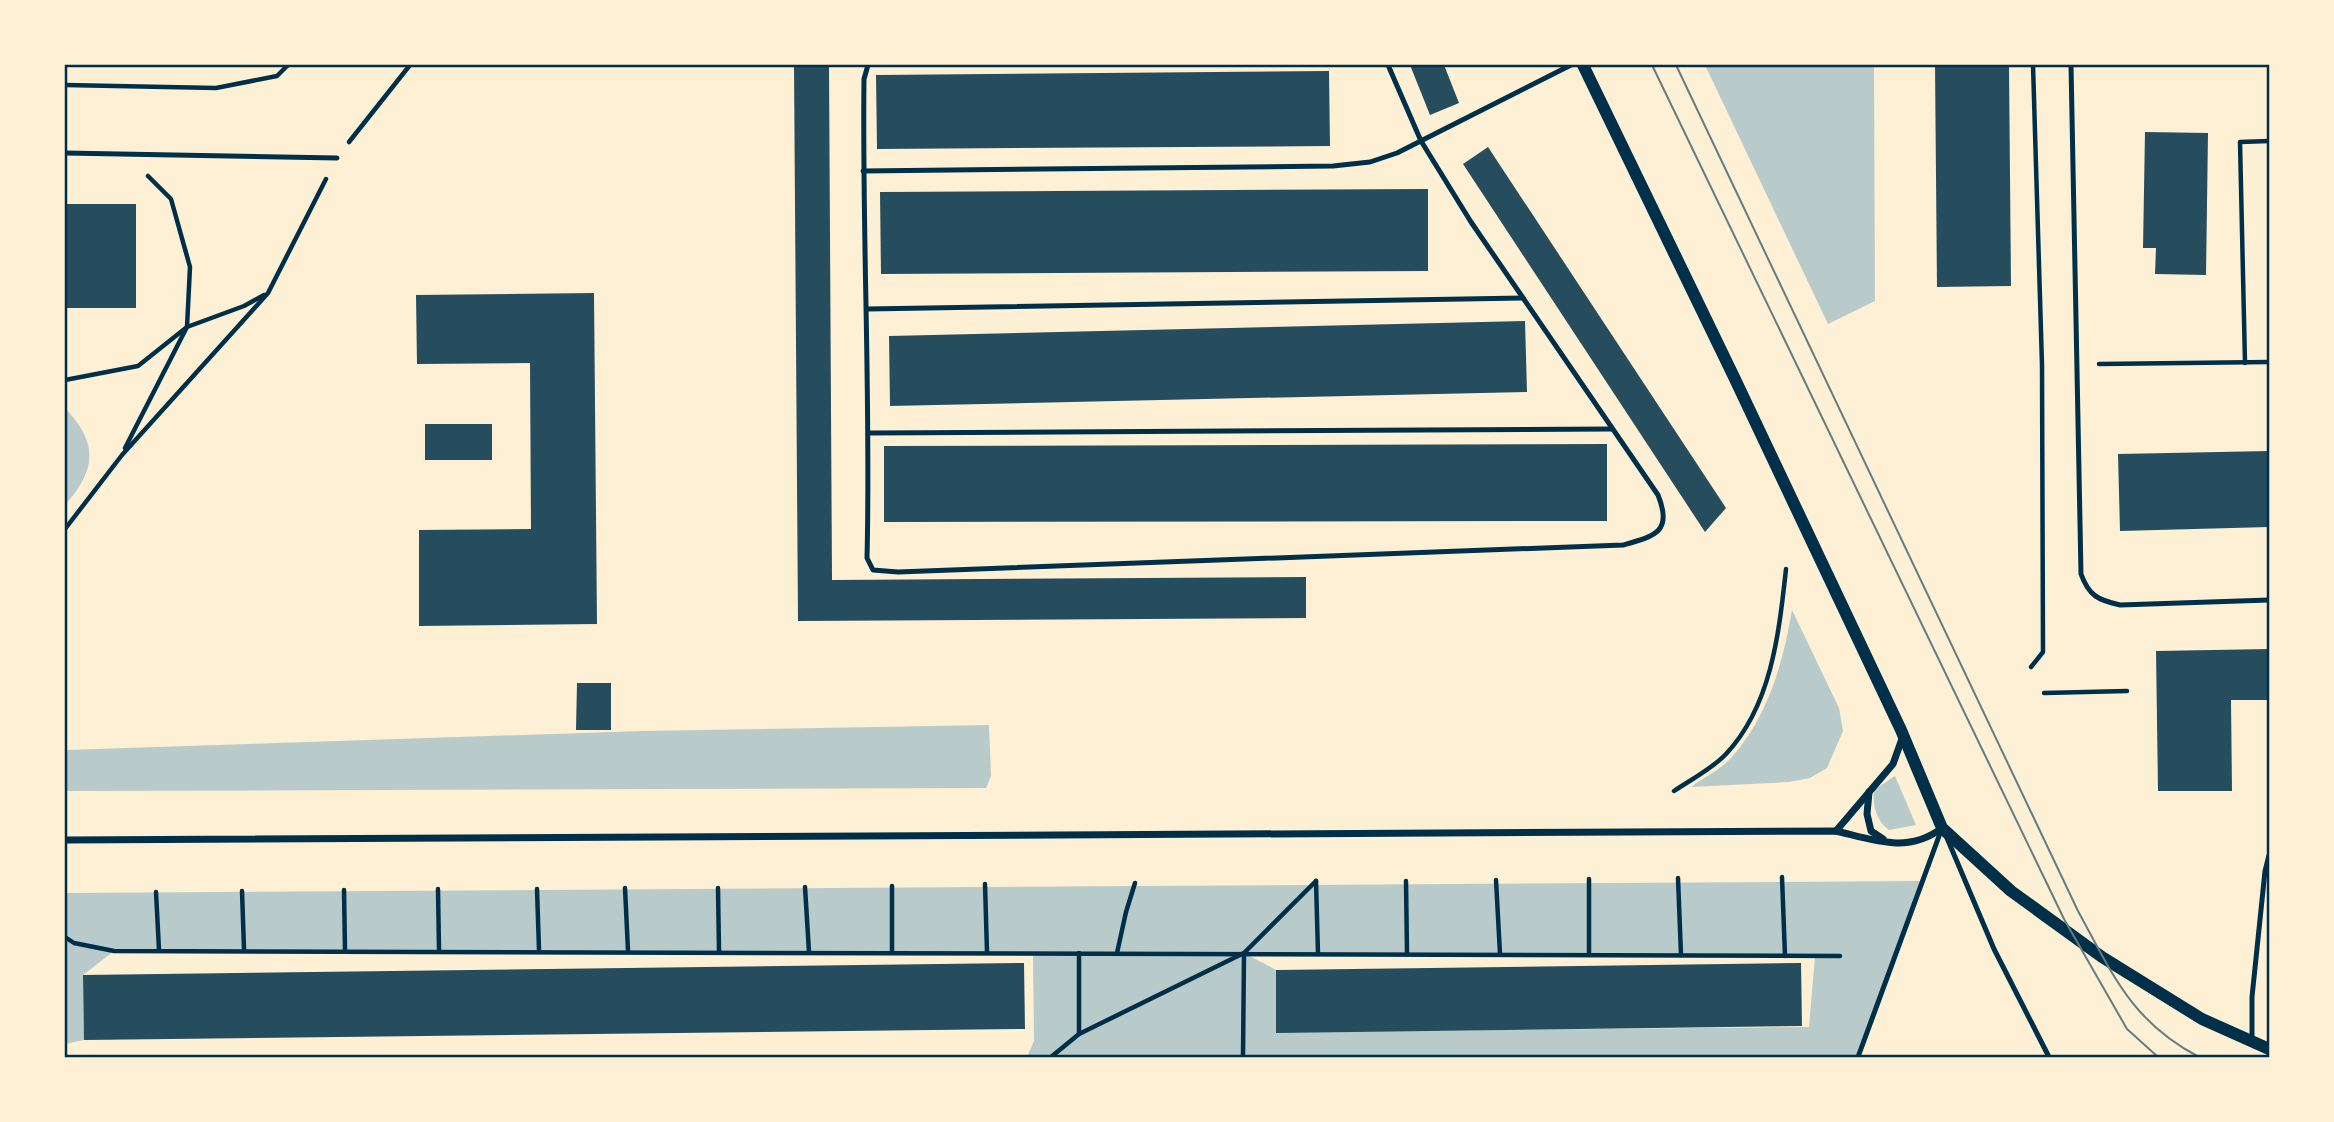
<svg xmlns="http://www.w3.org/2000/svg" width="2334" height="1122" viewBox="0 0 2334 1122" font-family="'Alegreya Sans',sans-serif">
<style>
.green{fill:#b9caca;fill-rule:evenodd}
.building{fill:#264d5e}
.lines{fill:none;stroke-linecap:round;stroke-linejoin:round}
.path{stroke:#003049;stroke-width:4.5}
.service{stroke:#003049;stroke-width:5}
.minor{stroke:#003049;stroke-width:7}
.tertiary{stroke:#003049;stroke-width:12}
.tram{stroke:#657d81;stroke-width:2}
.neatline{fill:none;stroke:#003049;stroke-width:2.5}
</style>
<rect width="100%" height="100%" fill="#fdf0d5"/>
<g class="green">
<polygon points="1705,65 1874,65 1875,301 1828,324"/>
<path d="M65,408C98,443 97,469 65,505Z"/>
<path d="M1792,610L1839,708L1843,731L1827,768L1810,778L1789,782L1691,787C1703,778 1720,770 1731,758C1768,717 1783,663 1792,610Z"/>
<polygon points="989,725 991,776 986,788 65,791 65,750 643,731"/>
<path d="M1895,776L1916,825L1889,830C1877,822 1872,805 1874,790Z"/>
<path d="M1923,881L1858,1057H1027L1034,1041L1033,953L114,951L83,975L84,1040L65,1044V893ZM1246,954L1815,956L1809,1027L1276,1032V970Z"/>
</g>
<g class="building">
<polygon points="794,65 829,65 832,580 1306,577 1306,618 798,621"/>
<polygon points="1410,65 1444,65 1459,103 1430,115"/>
<polygon points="1935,65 2009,65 2011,286 1937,287"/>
<polygon points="1329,71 1330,146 877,149 876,75"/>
<polygon points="2145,132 2208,133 2206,275 2155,274 2156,248 2143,248"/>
<polygon points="1488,147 1726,508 1705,532 1463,164"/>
<polygon points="1428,189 1428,271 881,274 880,192"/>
<rect x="65" y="204" width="71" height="104"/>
<polygon points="594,293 597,624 419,626 419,530 531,529 530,363 417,364 416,295"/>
<polygon points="1525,321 1527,392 890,406 889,336"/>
<rect x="425" y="424" width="67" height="36"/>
<polygon points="1607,444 1607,521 884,522 884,446"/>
<polygon points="2269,451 2269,527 2120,531 2118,454"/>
<polygon points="2269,649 2269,700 2231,700 2232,791 2158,791 2156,651"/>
<polygon points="577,683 611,683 611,730 576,730"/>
<polygon points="1024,963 1025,1029 84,1040 83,975"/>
<polygon points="1801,963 1802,1026 1276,1033 1276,970"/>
</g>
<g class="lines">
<g class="path">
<polyline points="65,85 216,88 277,76 288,65"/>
<polyline points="349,142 410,65"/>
<polyline points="2245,363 2240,142 2269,141"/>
<polyline points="2099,364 2269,362"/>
<polyline points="65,380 138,366 187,327 244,306 264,295"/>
<polyline points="125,448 187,327 190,267 171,199 148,176"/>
<polyline points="65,529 122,455 268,293 326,179"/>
<polyline points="2031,667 2043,652 2042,365 2033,65"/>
<polyline points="2044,693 2127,691"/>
<path d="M1674,791C1690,780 1712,769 1726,754C1772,705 1779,632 1786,569"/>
<polyline points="1782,877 1785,956"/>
<polyline points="1678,878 1681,955"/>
<polyline points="1496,880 1500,954"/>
<polyline points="1316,881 1318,954"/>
<polyline points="1406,881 1407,954"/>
<polyline points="985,884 987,952"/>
<polyline points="805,887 809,952"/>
<polyline points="625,888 628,951"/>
<polyline points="718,888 719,951"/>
<polyline points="438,889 439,950"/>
<polyline points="537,889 539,950"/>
<polyline points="344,890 345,950"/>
<polyline points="242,891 244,949"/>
<polyline points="156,892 159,950"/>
<polyline points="65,937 74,943 114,951 1840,956"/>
<polyline points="892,952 892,886"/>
<polyline points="1117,953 1126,912 1135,883"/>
<polyline points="1589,955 1589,879"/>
<polyline points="1079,1034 1079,953"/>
<polyline points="1051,1057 1079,1034 1244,953 1316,881"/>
<polyline points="1243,1057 1244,953"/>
</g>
<g class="service">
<path d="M868,65L864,79C862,239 871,398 867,558L873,570L898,572L1623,545C1655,536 1673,532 1658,495L1471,222L1421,141L1388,65"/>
<path d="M2071,65L2081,574C2089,596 2098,600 2120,605L2269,600"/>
<polyline points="65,153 337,158"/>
<polyline points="863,171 1333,166 1370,162 1397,153 1571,65"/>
<polyline points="867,309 1523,298"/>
<polyline points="870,433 1612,429"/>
<polyline points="1947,838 1994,949 2049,1057"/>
<polyline points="2252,1039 2252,997 2265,871 2269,855"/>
<polyline points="1858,1057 1942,828"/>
</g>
<g class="minor">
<polyline points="1869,792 1867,814 1871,831 1883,839"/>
<polyline points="1836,831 1893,764 1903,736"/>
<path d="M65,840L1836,831C1874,840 1908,854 1942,828"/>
</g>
<polyline class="tertiary" points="1583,65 1734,377 1901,730 1942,828 2011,891 2102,957 2202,1019 2269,1049"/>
<g class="tram">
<polyline points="1652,65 2064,919 2127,1029 2158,1057"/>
<path d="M1676,65L2078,911C2113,975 2132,1022 2199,1057"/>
</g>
</g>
<rect width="2334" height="1122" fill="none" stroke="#fdf0d5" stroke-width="133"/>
<rect x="66" y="66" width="2202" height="990" class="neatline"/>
</svg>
